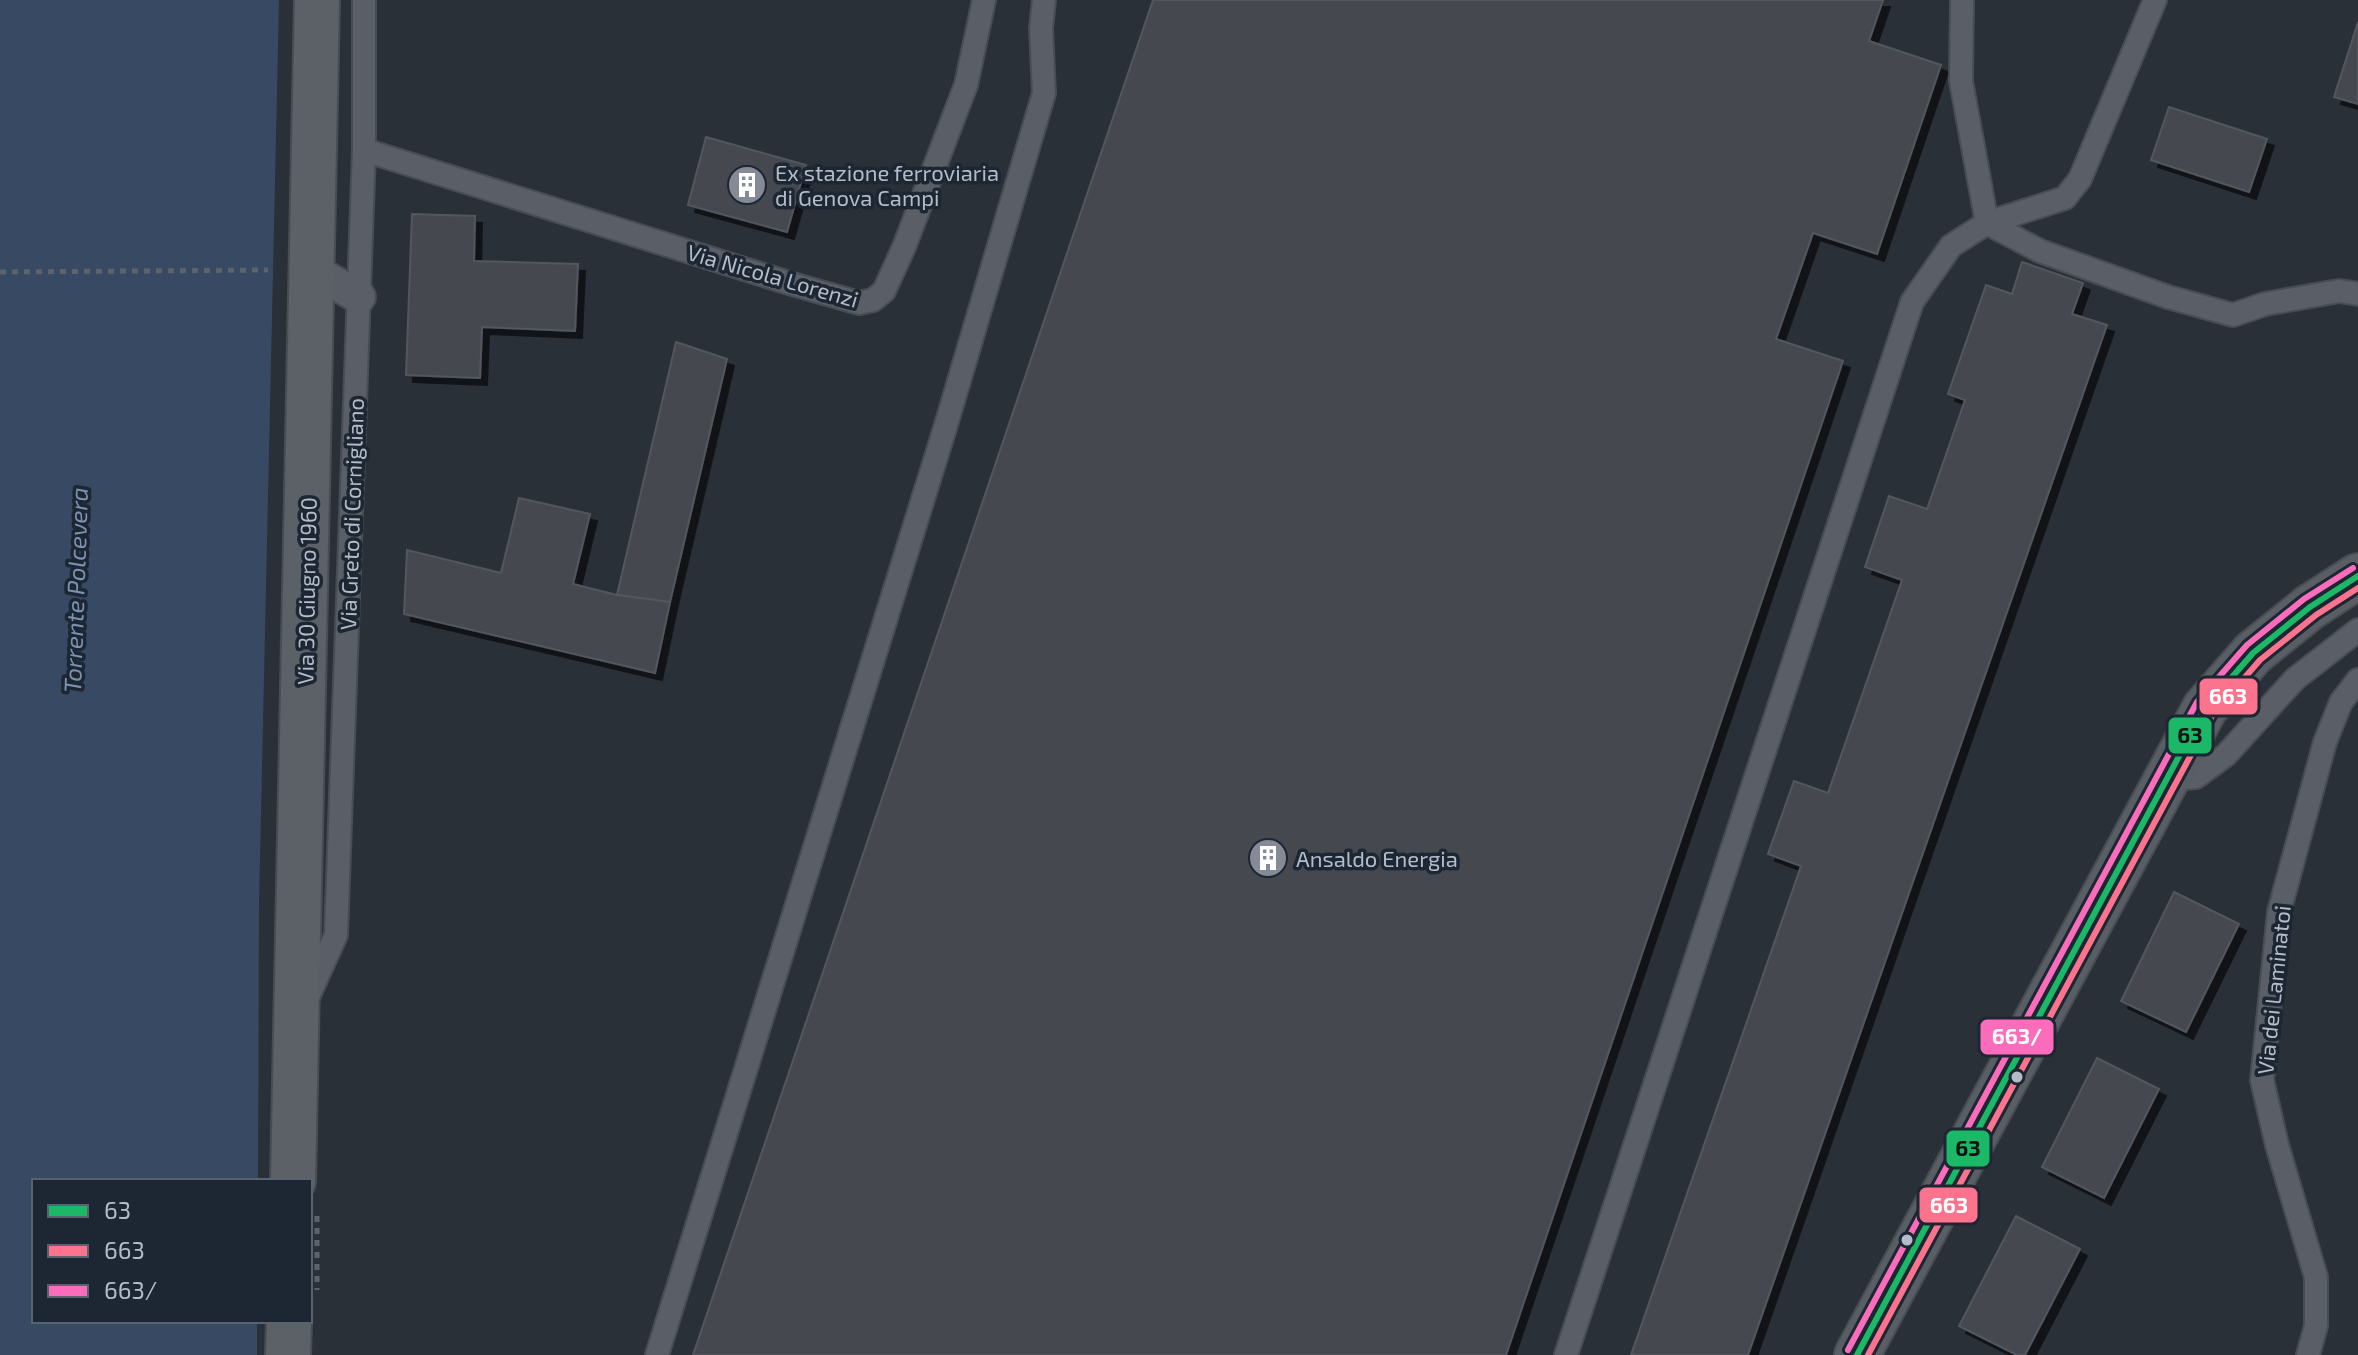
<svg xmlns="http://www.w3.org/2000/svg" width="2358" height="1355" viewBox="0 0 2358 1355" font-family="'Exo 2',sans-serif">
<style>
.water{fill:#384963}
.building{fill:#444950;stroke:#52575f;stroke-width:2;filter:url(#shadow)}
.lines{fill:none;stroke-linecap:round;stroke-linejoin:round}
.service-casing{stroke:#484c53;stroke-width:26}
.pedestrian-casing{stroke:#484c53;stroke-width:36}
.secondary-casing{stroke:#484c53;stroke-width:48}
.primary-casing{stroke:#484c55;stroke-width:48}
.path{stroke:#5d636a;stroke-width:5;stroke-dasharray:6 6;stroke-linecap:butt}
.service{stroke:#5a5e66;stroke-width:22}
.pedestrian{stroke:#5a5e66;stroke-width:32}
.secondary{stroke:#595d64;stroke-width:44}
.primary{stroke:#5c6168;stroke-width:44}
.bus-1-casing{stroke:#1d2633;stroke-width:12}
.bus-2-casing{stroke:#1d2633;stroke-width:12}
.bus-3-casing{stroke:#1d2633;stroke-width:12}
.bus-1{stroke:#1ab867;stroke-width:6}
.bus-2{stroke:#fc738d;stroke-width:6}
.bus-3{stroke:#fb6dba;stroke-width:6}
.bus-dot{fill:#b4bcc9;stroke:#1d2633;stroke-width:3}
.labels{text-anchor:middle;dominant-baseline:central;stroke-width:7;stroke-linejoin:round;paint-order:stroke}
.poi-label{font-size:22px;fill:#b4bcc9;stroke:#1d2633;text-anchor:start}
.street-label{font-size:22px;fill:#b4bcc9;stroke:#1d2633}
.water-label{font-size:24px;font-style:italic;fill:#7c92b1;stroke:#1d2633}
.line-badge{stroke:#1d2633;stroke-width:3}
.badge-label{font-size:22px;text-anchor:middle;font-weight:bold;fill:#fff}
.pale-badge-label{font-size:22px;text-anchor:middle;font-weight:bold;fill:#111}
</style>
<defs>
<filter id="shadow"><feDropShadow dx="7" dy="7" stdDeviation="0" flood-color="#0009"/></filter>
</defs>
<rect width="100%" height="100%" fill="#2a3038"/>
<polygon class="water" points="0,0 279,0 259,903 258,1181 34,1181 34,1321 257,1321 257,1355 0,1355"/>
<g class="building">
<polygon points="1153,0 1883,0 1869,41 1941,65 1877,254 1813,233 1776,339 1843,361 1506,1355 693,1355"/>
<polygon points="2358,22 2358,104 2334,97"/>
<polygon points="2169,107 2267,139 2249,192 2151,160"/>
<polygon points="706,137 806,165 787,232 688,205"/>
<polygon points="412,214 475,216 474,261 578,264 575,331 482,327 480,378 406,375"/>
<polygon points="2022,262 2083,283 2072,314 2107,325 1748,1355 1631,1355 1801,866 1768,854 1794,781 1828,793 1902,580 1865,567 1889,496 1927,509 1965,400 1948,394 1986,285 2012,294"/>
<polygon points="676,342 727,359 670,602 617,595"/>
<polygon points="519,498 590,514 573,584 617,595 670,602 655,673 404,614 407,550 501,573"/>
<polygon points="2174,892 2239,924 2186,1032 2121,1001"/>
<polygon points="2097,1058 2159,1089 2104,1198 2042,1167"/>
<polygon points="2016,1216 2080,1249 2025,1355 2017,1355 1959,1326"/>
</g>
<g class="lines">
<defs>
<g id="service">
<polyline points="1962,0 1961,81 1987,223 2040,251 2168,297 2233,315 2265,304 2339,291 2358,294"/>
<polyline points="364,150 789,283 859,303 873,300 884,291 904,247 966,85 984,0"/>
<polyline points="2166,780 2196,777 2226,755 2295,679 2358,630"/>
<polyline points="308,997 336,935 364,150 364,0"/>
<polyline points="657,1355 946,425 1044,93 1041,28 1044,0"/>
<polyline points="1566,1355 1912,302 1951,246 1987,223 2065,198 2080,179 2155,0"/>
<polyline points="2308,1355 2316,1326 2316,1277 2277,1145 2262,1080 2279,912 2325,742 2341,702 2358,680"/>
</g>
<polyline id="pedestrian" points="313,270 359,297"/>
<polyline id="secondary" points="1857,1355 2205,708 2253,653 2310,607 2358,576"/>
<g id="primary">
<polyline points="293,1181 317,0"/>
<polyline points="288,1355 289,1321"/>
</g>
</defs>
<use href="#service" class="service-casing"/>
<use href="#pedestrian" class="pedestrian-casing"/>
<use href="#secondary" class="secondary-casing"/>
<use href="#primary" class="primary-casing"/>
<g class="path">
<polyline points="0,272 268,270"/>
<polyline points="317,1216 317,1290"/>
</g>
<use href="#service" class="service"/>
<use href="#pedestrian" class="pedestrian"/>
<use href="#secondary" class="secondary"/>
<use href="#primary" class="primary"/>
<defs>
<polyline id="bus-1" points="1857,1355 2205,708 2253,653 2310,607 2358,576"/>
<polyline id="bus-2" points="1868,1355 2213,714 2260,660 2316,615 2358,588"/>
<polyline id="bus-3" points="1848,1350 2197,702 2247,645 2304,599 2353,568"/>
</defs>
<use href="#bus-1" class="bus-1-casing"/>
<use href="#bus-2" class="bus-2-casing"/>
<use href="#bus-3" class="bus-3-casing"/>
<use href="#bus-1" class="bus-1"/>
<use href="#bus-2" class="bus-2"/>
<use href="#bus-3" class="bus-3"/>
</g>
<defs>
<symbol id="building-disc" viewBox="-11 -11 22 22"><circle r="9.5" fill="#848b96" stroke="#1d2633"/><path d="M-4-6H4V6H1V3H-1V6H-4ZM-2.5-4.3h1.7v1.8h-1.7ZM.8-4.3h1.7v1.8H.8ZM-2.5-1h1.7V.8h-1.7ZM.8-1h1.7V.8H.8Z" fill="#fff"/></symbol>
</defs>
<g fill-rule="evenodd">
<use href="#building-disc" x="725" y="163" width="44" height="44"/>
<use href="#building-disc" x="1246" y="836" width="44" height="44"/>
</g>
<g class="bus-dot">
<circle cx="2017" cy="1077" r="7"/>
<circle cx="1907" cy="1240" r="7"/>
</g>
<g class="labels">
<g class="poi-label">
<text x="775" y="172">Ex stazione ferroviaria<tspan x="775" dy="25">di Genova Campi</tspan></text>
<text x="1296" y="858">Ansaldo Energia</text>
</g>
<g class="street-label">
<text transform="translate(773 275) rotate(16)">Via Nicola Lorenzi</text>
<text transform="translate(351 514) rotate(-88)">Via Greto di Cornigliano</text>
<text transform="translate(306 591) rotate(-89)">Via 30 Giugno 1960</text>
<text transform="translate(2273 990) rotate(-84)">Via dei Laminatoi</text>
</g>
<g class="water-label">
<text transform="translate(75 590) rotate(-88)">Torrente Polcevera</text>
</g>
</g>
<g class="line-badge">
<rect x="2198" y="677" width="61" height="39" rx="8" fill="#fc738d"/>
<rect x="2167" y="716" width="46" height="39" rx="8" fill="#1ab867"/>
<rect x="1979" y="1018" width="76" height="38" rx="8" fill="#fb6dba"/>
<rect x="1945" y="1129" width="46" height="39" rx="8" fill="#1ab867"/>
<rect x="1918" y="1186" width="61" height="38" rx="8" fill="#fc738d"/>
</g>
<g class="badge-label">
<text x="2228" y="704">663</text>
<text x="2017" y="1044">663/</text>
<text x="1949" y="1213">663</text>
</g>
<g class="pale-badge-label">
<text x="2190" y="743">63</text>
<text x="1968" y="1156">63</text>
</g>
<rect x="32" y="1179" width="280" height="144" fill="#1d2633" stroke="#59626f" stroke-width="2"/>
<rect x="48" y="1205" width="40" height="12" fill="#1ab867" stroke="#59626f" stroke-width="2"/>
<text x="104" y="1219" font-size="24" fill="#b4bcc9">63</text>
<rect x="48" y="1245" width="40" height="12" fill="#fc738d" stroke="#59626f" stroke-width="2"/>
<text x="104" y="1259" font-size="24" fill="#b4bcc9">663</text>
<rect x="48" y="1285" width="40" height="12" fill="#fb6dba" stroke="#59626f" stroke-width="2"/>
<text x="104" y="1299" font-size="24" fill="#b4bcc9">663/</text>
</svg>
